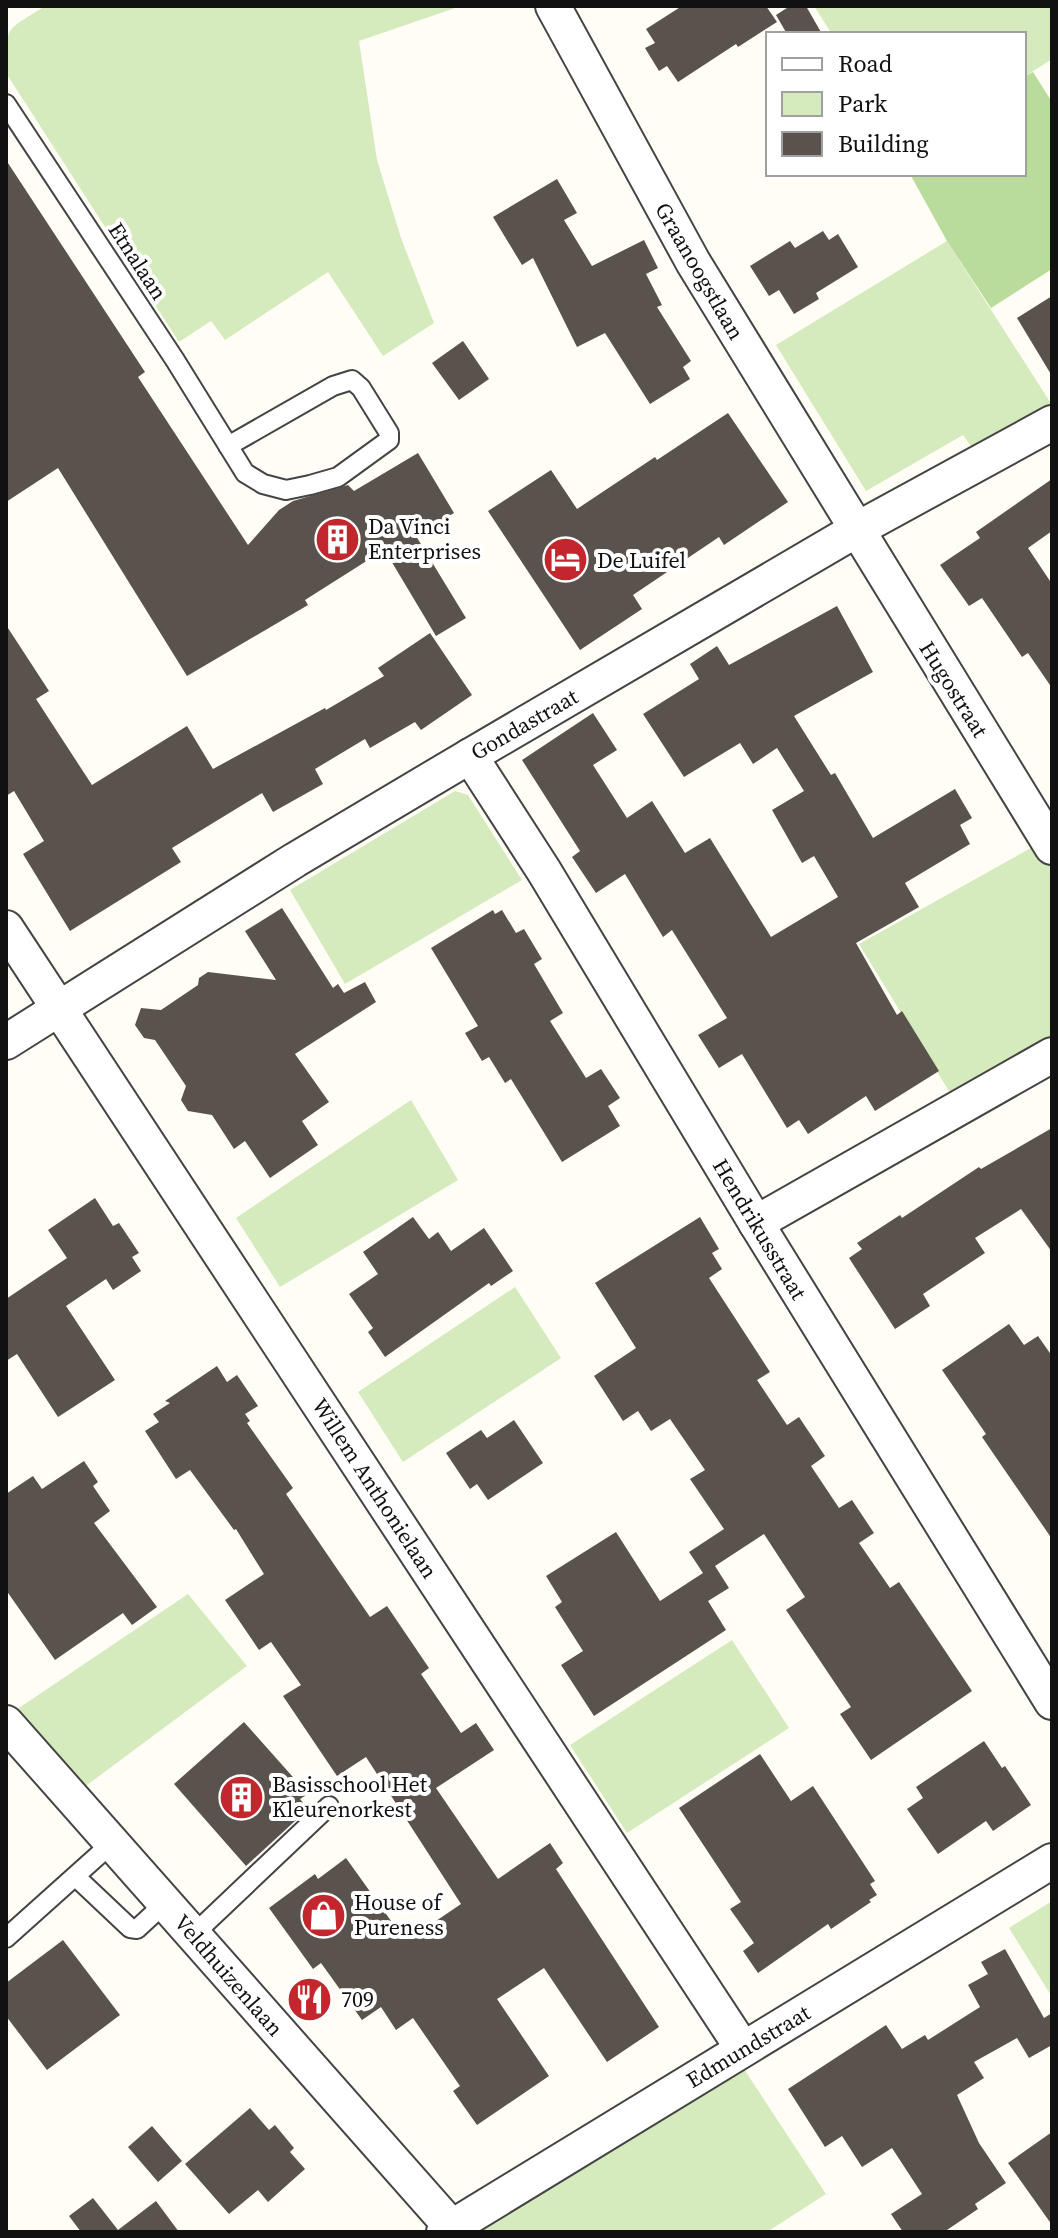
<svg xmlns="http://www.w3.org/2000/svg" width="1058" height="2238" viewBox="0 0 1058 2238" font-family="'Source Serif 4',serif">
<style>
.green{fill:#d5ebbd}
.forest{fill:#b9dc9c}
.building{fill:#5a524d}
.lines{fill:none;stroke-linecap:round;stroke-linejoin:round}
.service-casing{stroke:#444;stroke-width:22}
.minor-casing{stroke:#444;stroke-width:38}
.service{stroke:#fff;stroke-width:18}
.minor{stroke:#fff;stroke-width:34}
.labels{text-anchor:middle;dominant-baseline:central;stroke-width:8;stroke-linejoin:round;paint-order:stroke}
.street-label{font-size:22px;fill:#111;stroke:#fff}
.poi-label{font-size:22px;fill:#111;stroke:#fff;text-anchor:start}
</style>
<rect width="100%" height="100%" fill="#fffdf5"/>
<g class="green">
<path d="M45,6H461L359,41L377,160L401,238L434,323L383,356L328,272L225,340L211,321L179,342L6,73C6,24 5,32 45,6Z"/>
<polygon points="814,6 1052,6 1052,59 1024,77 1024,34 832,34"/>
<polygon points="947,241 1052,405 1052,412 976,454 963,435 866,491 776,345"/>
<polygon points="455,791 468,795 522,880 345,984 290,890"/>
<polygon points="1038,844 1052,870 1052,1048 955,1101 859,944"/>
<polygon points="411,1100 458,1180 280,1287 236,1218"/>
<polygon points="515,1287 561,1358 403,1462 358,1392"/>
<polygon points="188,1594 247,1666 83,1788 16,1710"/>
<polygon points="732,1640 789,1728 627,1833 570,1745"/>
<polygon points="1052,1901 1052,1997 1009,1928"/>
<polygon points="740,2063 826,2194 767,2232 478,2232"/>
</g>
<polygon class="forest" points="1033,72 1052,102 1052,269 991,308 947,241 910,174 1024,174 1024,77"/>
<g class="building">
<polygon points="682,6 766,6 777,22 738,47 736,44 678,82 667,66 659,71 645,48 655,43 646,29"/>
<polygon points="790,6 806,6 822,34 787,34 776,15"/>
<polygon points="6,160 145,372 138,377 248,545 279,510 293,501 348,485 354,491 418,453 454,513 416,536 466,618 436,636 387,554 378,559 376,555 305,600 308,605 187,676 58,468 6,502"/>
<polygon points="557,179 577,213 564,220 592,266 644,240 658,268 646,274 662,305 657,307 691,361 683,367 690,379 650,404 605,333 577,347 533,258 522,265 493,217"/>
<polygon points="823,231 829,240 838,234 858,267 816,293 819,299 794,314 779,290 769,296 750,266 790,241 795,248"/>
<polygon points="1052,296 1052,376 1017,318"/>
<polygon points="463,341 489,379 459,400 432,363"/>
<polygon points="728,413 788,502 724,545 719,537 633,595 642,609 580,650 488,511 551,470 577,509 655,457 657,460"/>
<polygon points="1052,479 1052,531 1028,548 1052,584 1052,688 1028,653 1022,657 982,598 969,606 940,565 980,538 976,532"/>
<polygon points="837,606 873,672 794,716 831,775 835,773 873,838 955,789 972,818 960,825 970,844 905,883 919,907 856,943 897,1015 902,1011 939,1071 875,1111 866,1096 808,1134 799,1120 787,1128 742,1054 719,1068 698,1035 727,1018 672,930 663,937 625,874 596,893 572,857 580,851 522,760 593,713 617,750 593,765 627,818 652,801 685,853 710,838 771,937 838,897 814,856 802,863 772,810 804,791 777,748 753,764 740,743 684,777 643,714 699,679 690,664 717,646 729,665"/>
<polygon points="6,625 49,691 36,699 92,785 187,726 213,769 325,708 326,710 384,676 378,668 430,633 472,695 421,730 415,722 370,748 365,739 315,769 323,784 273,812 262,793 172,848 181,862 70,931 23,854 44,841 14,791 6,796"/>
<polygon points="282,908 333,988 338,984 344,993 365,982 376,1002 295,1054 329,1102 302,1121 318,1145 270,1178 245,1141 234,1149 212,1115 188,1111 181,1100 186,1086 155,1040 144,1038 135,1025 141,1008 161,1010 198,985 199,978 208,972 276,980 245,931"/>
<polygon points="493,910 495,914 502,910 516,933 524,929 542,959 534,964 563,1013 550,1021 586,1078 601,1069 620,1098 608,1106 620,1126 562,1162 511,1079 505,1083 489,1057 482,1061 465,1033 478,1026 431,948"/>
<polygon points="1052,1128 1052,1252 1021,1209 975,1238 985,1253 923,1294 930,1306 895,1329 849,1258 862,1249 857,1243 900,1215 902,1218 979,1167 981,1169"/>
<polygon points="95,1198 113,1226 119,1223 139,1253 132,1257 141,1271 113,1290 106,1279 66,1306 115,1380 58,1417 17,1354 6,1361 6,1299 67,1258 48,1230"/>
<polygon points="413,1217 429,1239 438,1232 451,1251 484,1228 513,1271 491,1286 489,1283 385,1357 368,1332 373,1328 349,1294 378,1274 363,1252"/>
<polygon points="700,1217 719,1249 712,1253 722,1269 709,1278 770,1372 757,1380 787,1425 799,1417 825,1456 811,1466 839,1508 852,1500 874,1533 859,1543 890,1588 899,1582 972,1691 871,1760 840,1714 851,1707 786,1610 805,1597 764,1534 715,1566 729,1588 708,1601 726,1630 594,1716 561,1665 583,1651 555,1607 562,1602 546,1576 616,1532 660,1601 703,1573 689,1552 724,1529 690,1479 705,1470 670,1419 651,1431 638,1411 623,1421 594,1376 636,1348 595,1283"/>
<polygon points="1009,1324 1024,1345 1038,1336 1052,1356 1052,1539 982,1437 986,1434 942,1370"/>
<polygon points="217,1366 227,1382 237,1375 258,1406 245,1414 250,1421 247,1423 293,1488 286,1494 370,1617 387,1606 429,1668 421,1674 461,1733 476,1723 494,1750 436,1788 498,1879 550,1843 563,1863 556,1869 659,2027 607,2062 544,1968 497,1999 549,2076 477,2125 453,2091 460,2086 413,2018 396,2030 381,2007 362,2020 321,1963 313,1969 269,1908 315,1874 318,1879 346,1858 404,1939 412,1933 414,1936 461,1904 366,1757 337,1776 283,1696 301,1685 271,1642 259,1650 225,1600 264,1574 236,1529 234,1530 190,1470 176,1479 145,1431 159,1422 153,1414 170,1403 165,1401"/>
<polygon points="514,1420 543,1463 488,1500 477,1484 470,1489 446,1453 481,1430 487,1438"/>
<polygon points="84,1461 98,1482 93,1486 110,1511 94,1523 157,1607 132,1625 123,1613 55,1660 6,1590 6,1494 33,1476 42,1489"/>
<polygon points="244,1722 308,1794 300,1799 308,1809 246,1866 174,1784"/>
<polygon points="984,1741 1002,1768 1005,1766 1031,1805 993,1831 986,1821 938,1854 907,1809 923,1798 916,1787"/>
<polygon points="760,1754 791,1801 813,1786 875,1881 870,1884 877,1895 869,1900 871,1902 831,1929 828,1924 758,1973 743,1951 754,1943 730,1909 741,1902 679,1808"/>
<polygon points="63,1940 120,2015 47,2070 6,2016 6,1983"/>
<polygon points="1005,1949 1044,2018 1052,2013 1052,2045 1029,2058 1017,2038 974,2062 984,2078 957,2095 979,2143 1006,2183 975,2204 978,2209 944,2232 903,2232 891,2214 922,2194 892,2148 862,2167 842,2136 825,2147 788,2089 886,2025 902,2049 925,2035 928,2040 980,2007 968,1985 988,1974 981,1962"/>
<polygon points="250,2108 269,2130 275,2125 294,2148 290,2152 305,2169 268,2202 258,2190 229,2214 185,2164"/>
<polygon points="152,2126 182,2161 158,2182 128,2147"/>
<polygon points="1052,2132 1052,2225 1008,2163"/>
<polygon points="93,2198 118,2230 156,2201 179,2232 81,2232 69,2216"/>
</g>
<g class="lines">
<defs>
<g id="service">
<polyline points="6,104 175,360 245,473 263,484 286,490 310,485 338,477 389,440 389,433 361,388 352,380 333,386 228,446"/>
<polyline points="76,1877 130,1928 137,1929 165,1903"/>
<polyline points="193,1935 329,1806"/>
<polyline points="6,1938 112,1843"/>
</g>
<g id="minor">
<polyline points="553,6 693,262 1052,847"/>
<polyline points="470,756 544,871 756,1223 1052,1702"/>
<polyline points="6,928 743,2049"/>
<polyline points="6,1042 295,860 470,756 856,530 1052,423"/>
<polyline points="756,1223 1052,1055"/>
<polyline points="6,1723 456,2232"/>
<polyline points="444,2232 1052,1861"/>
</g>
</defs>
<use href="#service" class="service-casing"/>
<use href="#minor" class="minor-casing"/>
<use href="#service" class="service"/>
<use href="#minor" class="minor"/>
</g>
<defs>
<symbol id="building-disc" viewBox="-11 -11 22 22"><circle r="9.5" fill="#c4262e" stroke="#fff"/><path d="M-4-6H4V6H1V3H-1V6H-4ZM-2.5-4.3h1.7v1.8h-1.7ZM.8-4.3h1.7v1.8H.8ZM-2.5-1h1.7V.8h-1.7ZM.8-1h1.7V.8H.8Z" fill="#fff"/></symbol>
<symbol id="hotel-disc" viewBox="-11 -11 22 22"><circle r="9.5" fill="#c4262e" stroke="#fff"/><path d="M-6-4.5h1.5V1H6V5H4.5V3h-9V5H-6ZM-4 0a1.8 1.8 0 1 1 3.6 0ZM.5 0V-2.5h3Q6-2.5 6 0Z" fill="#fff"/></symbol>
<symbol id="shop-disc" viewBox="-11 -11 22 22"><circle r="9.5" fill="#c4262e" stroke="#fff"/><path d="M-5-2.5h2.3a2.7 3.5 0 0 1 5.4 0H5L5.5 6h-11ZM-1.5-2.5h3a1.5 2.3 0 0 0-3 0Z" fill="#fff"/></symbol>
<symbol id="restaurant-disc" viewBox="-11 -11 22 22"><circle r="9.5" fill="#c4262e" stroke="#fff"/><path d="M-5-6h1v4h1v-4h1v4h1v-4h1v5L-1.5 .5V6h-2V.5L-5-1ZM5-6V6H3V1.5H1.5Q1.5-4 5-6Z" fill="#fff"/></symbol>
</defs>
<g fill-rule="evenodd">
<use href="#building-disc" x="312" y="514" width="51" height="51"/>
<use href="#hotel-disc" x="540" y="534" width="51" height="51"/>
<use href="#building-disc" x="216" y="1772" width="51" height="51"/>
<use href="#shop-disc" x="298" y="1890" width="51" height="51"/>
<use href="#restaurant-disc" x="284" y="1974" width="51" height="51"/>
</g>
<g class="labels">
<g class="street-label">
<text transform="translate(138 261) rotate(57)">Etnalaan</text>
<text transform="translate(700 271) rotate(60)">Graanoogstlaan</text>
<text transform="translate(954 689) rotate(58)">Hugostraat</text>
<text transform="translate(524 724) rotate(-30)">Gondastraat</text>
<text transform="translate(760 1229) rotate(59)">Hendrikusstraat</text>
<text transform="translate(375 1488) rotate(57)">Willem Anthonielaan</text>
<text transform="translate(229 1975) rotate(49)">Veldhuizenlaan</text>
<text transform="translate(748 2046) rotate(-31)">Edmundstraat</text>
</g>
<g class="poi-label">
<text x="368" y="526">Da Vinci<tspan x="368" dy="25">Enterprises</tspan></text>
<text x="597" y="560">De Luifel</text>
<text x="272" y="1784">Basisschool Het<tspan x="272" dy="25">Kleurenorkest</tspan></text>
<text x="354" y="1902">House of<tspan x="354" dy="25">Pureness</tspan></text>
<text x="341" y="1999">709</text>
</g>
</g>
<rect width="1058" height="2238" fill="none" stroke="#111111" stroke-width="16"/>
<rect x="766" y="32" width="260" height="144" fill="#ffffff" stroke="#a0a0a0" stroke-width="2"/>
<rect x="782" y="58" width="40" height="12" fill="#ffffff" stroke="#a0a0a0" stroke-width="2"/>
<text x="838" y="72" font-size="24" fill="#111111">Road</text>
<rect x="782" y="92" width="40" height="24" fill="#d5ebbd" stroke="#a0a0a0" stroke-width="2"/>
<text x="838" y="112" font-size="24" fill="#111111">Park</text>
<rect x="782" y="132" width="40" height="24" fill="#5a524d" stroke="#a0a0a0" stroke-width="2"/>
<text x="838" y="152" font-size="24" fill="#111111">Building</text>
</svg>
